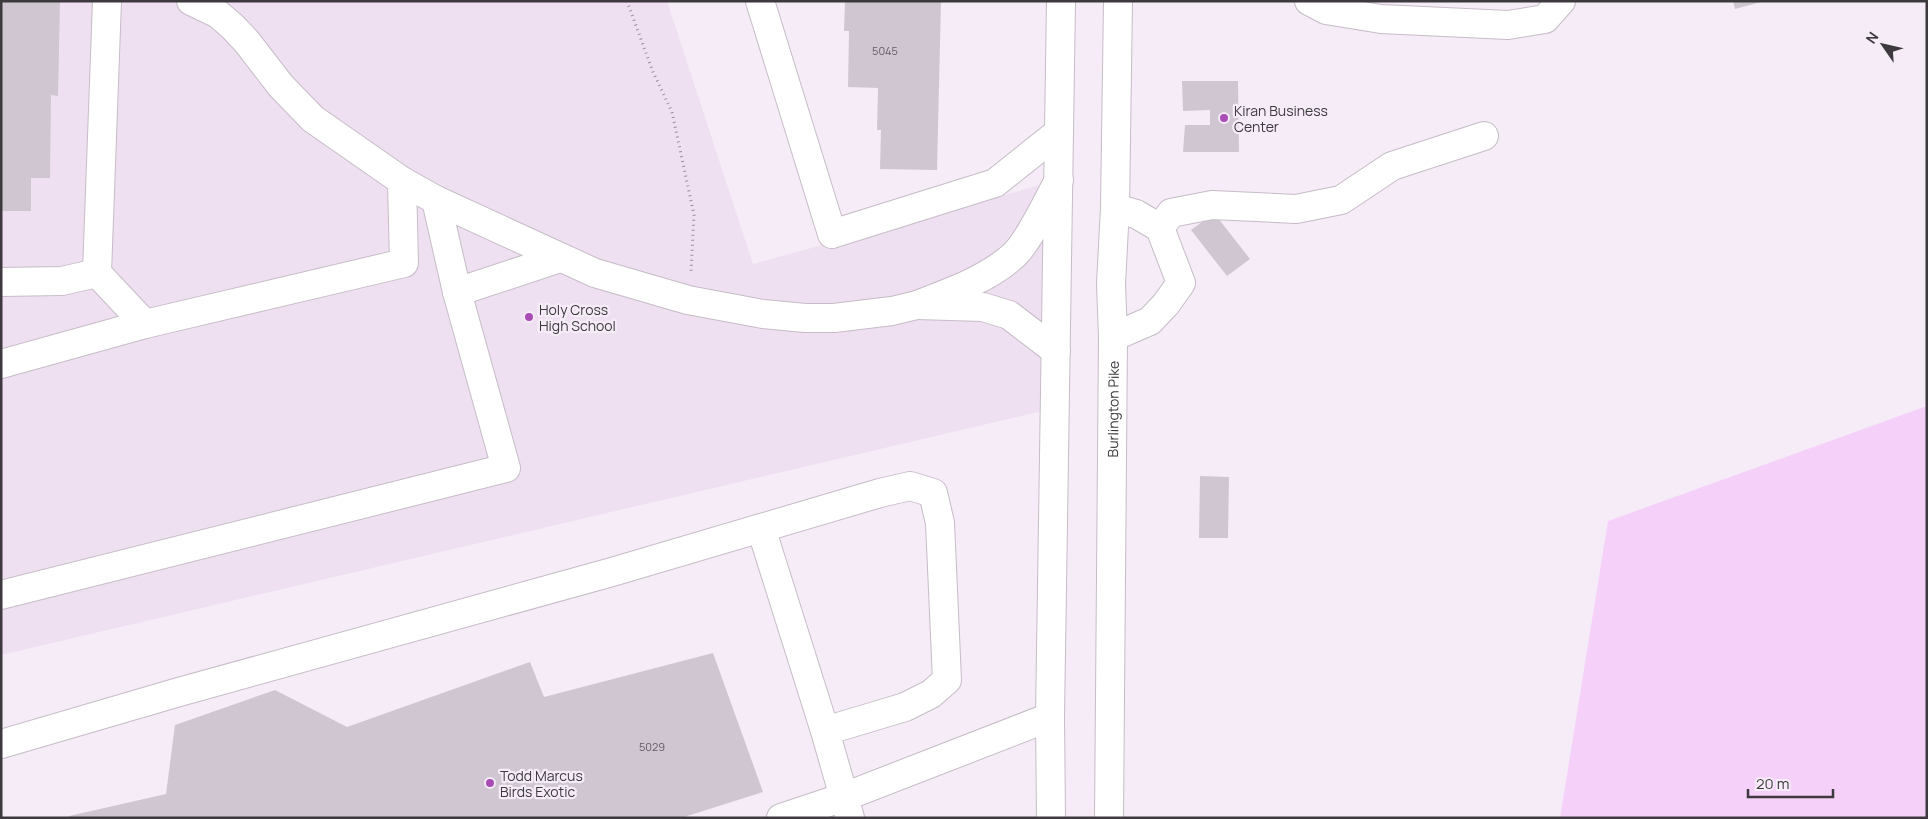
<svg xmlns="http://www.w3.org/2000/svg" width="1928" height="819" viewBox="0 0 1928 819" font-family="Manrope,sans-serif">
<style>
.built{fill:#efe0f1}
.green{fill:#f5d1fa}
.building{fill:#d0c6d1}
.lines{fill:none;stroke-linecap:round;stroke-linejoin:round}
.minor-casing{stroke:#c6bcc7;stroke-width:30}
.highway-casing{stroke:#c6bcc7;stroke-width:30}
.path{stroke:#958f97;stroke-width:3;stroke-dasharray:1 4;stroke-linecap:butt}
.minor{stroke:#fff;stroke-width:28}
.highway{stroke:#fff;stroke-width:28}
.poi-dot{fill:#a84bb5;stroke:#f5ecf7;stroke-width:2}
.labels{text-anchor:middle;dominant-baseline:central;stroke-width:4.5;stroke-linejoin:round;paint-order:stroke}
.number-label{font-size:11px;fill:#625c63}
.poi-label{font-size:14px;fill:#3d393e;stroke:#f5ecf7;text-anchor:start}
.street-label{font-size:14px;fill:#3d393e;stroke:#f5ecf7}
</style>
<rect width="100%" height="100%" fill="#f5ecf7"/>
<polygon class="built" points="1,1 667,1 753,264 1059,180 1055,408 1,655"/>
<polygon class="green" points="1927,406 1927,818 1560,818 1608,521"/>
<g class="building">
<polygon points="1,1 60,1 58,96 51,95 50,178 31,178 31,211 1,211"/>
<polygon points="845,1 941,1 937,170 880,169 881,130 877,130 878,88 848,87 849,31 844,31"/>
<polygon points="1733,1 1761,1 1761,2 1735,9"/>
<polygon points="1182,81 1238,81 1239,152 1183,152 1185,125 1210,125 1210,110 1183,111"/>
<polygon points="1214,213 1250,259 1227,276 1191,230"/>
<polygon points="1200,476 1229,477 1228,538 1199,538"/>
<polygon points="713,653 763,792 681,818 70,818 69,816 166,794 175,725 275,690 347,727 530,662 544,697"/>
</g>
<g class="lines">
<defs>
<g id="minor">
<polyline points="107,1 97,273 145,324"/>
<polyline points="191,1 218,14 233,27 247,42 281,86 313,119 402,181 436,200 595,273 688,300 763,314 805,318 834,318 892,311 917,305"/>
<polyline points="760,1 832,234 995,183 1059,132"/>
<polyline points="1309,1 1326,10 1381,19 1508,25 1545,19 1561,1"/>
<polyline points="1160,228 1171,213 1212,205 1296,209 1341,200 1392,166 1484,136"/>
<polyline points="1,282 62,281 97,273"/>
<polyline points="457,292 560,258"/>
<polyline points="1113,337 1150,321 1166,304 1181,283 1160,228 1136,214 1115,208"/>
<path d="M1056,351L1009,315L983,307L917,305C950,292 986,280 1013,256C1029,242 1048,200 1059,180"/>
<polyline points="1,364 145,324 404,263 402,181"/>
<polyline points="761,528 825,731"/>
<polyline points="1,595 506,468 457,292 436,200"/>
<polyline points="1,744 179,692 612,572 880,493 910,486 933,493 940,523 947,680 931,694 905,707 825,731 850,818"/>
<polyline points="781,818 844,797 1050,717"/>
</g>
<g id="highway">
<polyline points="1051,818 1050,717 1061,1"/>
<path id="s1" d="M1109,818L1113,337L1111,284L1115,208L1118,1"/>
</g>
</defs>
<use href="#minor" class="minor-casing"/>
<use href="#highway" class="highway-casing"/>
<polyline class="path" points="627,1 653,72 672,112 694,215 691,272"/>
<use href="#minor" class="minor"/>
<use href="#highway" class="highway"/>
</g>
<g class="poi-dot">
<circle cx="1224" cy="118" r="5"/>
<circle cx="529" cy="317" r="5"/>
<circle cx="490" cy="783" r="5"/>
</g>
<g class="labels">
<g class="number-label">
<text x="885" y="50">5045</text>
<text x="652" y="746">5029</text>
</g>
<g class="poi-label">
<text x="1234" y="110">Kiran Business<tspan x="1234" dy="16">Center</tspan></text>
<text x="539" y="309">Holy Cross<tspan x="539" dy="16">High School</tspan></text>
<text x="500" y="775">Todd Marcus<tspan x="500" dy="16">Birds Exotic</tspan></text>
</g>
<g class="street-label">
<text stroke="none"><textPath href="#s1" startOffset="409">Burlington Pike</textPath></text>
</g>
</g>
<rect width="1928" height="819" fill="none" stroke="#3d393e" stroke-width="5"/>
<g transform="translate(1883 45) rotate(304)" stroke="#f5ecf7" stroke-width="4" paint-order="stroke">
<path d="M0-4L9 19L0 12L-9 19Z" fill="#3d393e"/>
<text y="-8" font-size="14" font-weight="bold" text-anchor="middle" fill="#3d393e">N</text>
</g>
<path d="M1748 789v8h85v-8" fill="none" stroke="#3d393e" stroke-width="2.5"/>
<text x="1756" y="789" font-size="15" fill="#3d393e" stroke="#f5ecf7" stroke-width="4" paint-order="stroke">20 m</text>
</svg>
